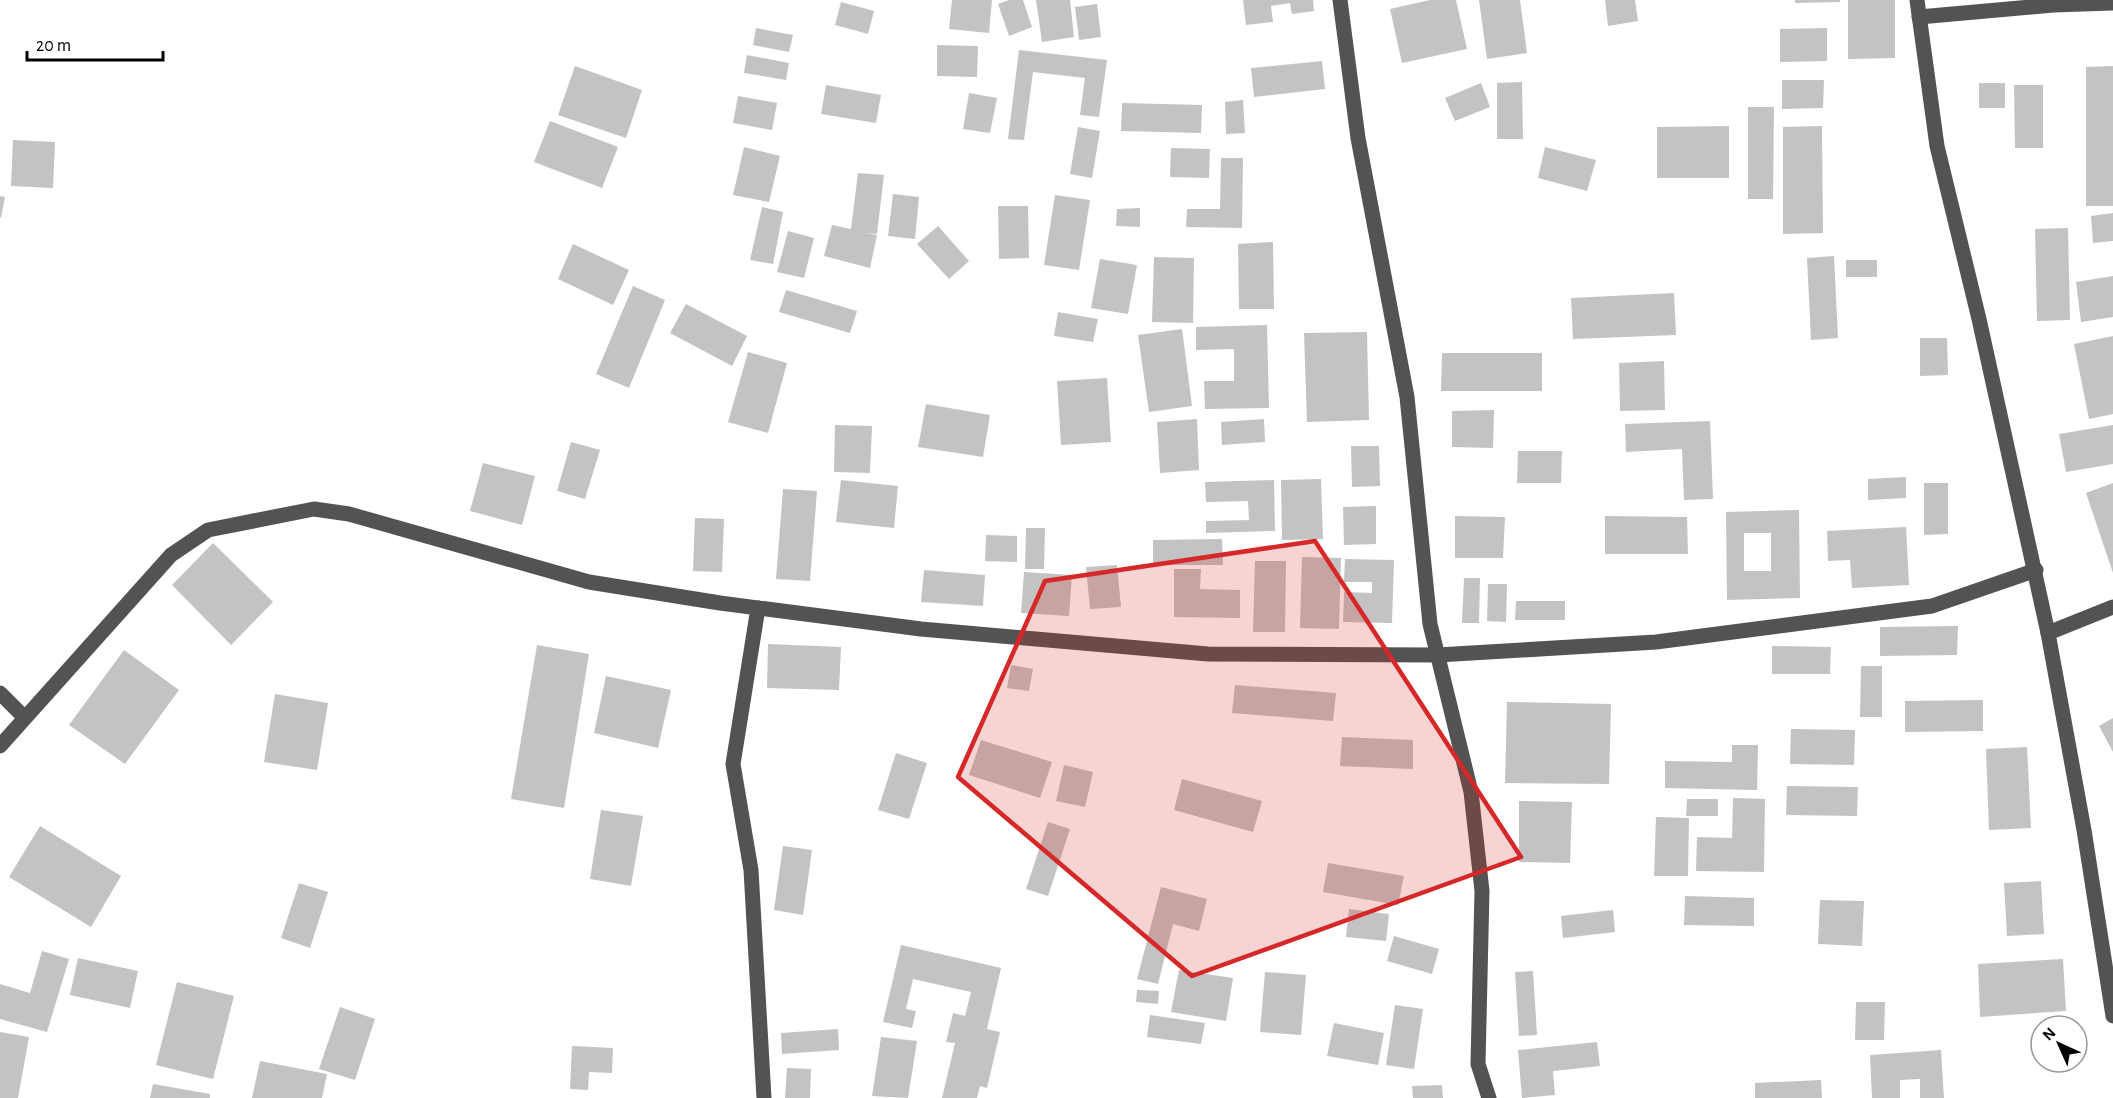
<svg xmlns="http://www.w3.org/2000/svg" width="2113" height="1098" viewBox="0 0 2113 1098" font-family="'Alegreya Sans',sans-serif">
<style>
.building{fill:#c3c3c3;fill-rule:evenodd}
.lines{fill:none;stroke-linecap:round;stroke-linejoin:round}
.minor{stroke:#535353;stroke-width:15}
.marked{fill:#d62828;fill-opacity:0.2;stroke:#d62828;stroke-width:4.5;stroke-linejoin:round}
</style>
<rect width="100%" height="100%" fill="#fff"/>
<g class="building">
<polygon points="952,0 992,0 989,33 949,29"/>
<polygon points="1009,0 1023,0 1032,27 1009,36 998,4"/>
<polygon points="1036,0 1070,0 1074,37 1042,42"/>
<polygon points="1243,0 1313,0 1314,11 1292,14 1290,3 1271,6 1273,22 1246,25"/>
<polygon points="1430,0 1456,0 1467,49 1402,63 1390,9"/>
<polygon points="1479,0 1520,0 1527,53 1487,59"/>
<polygon points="1605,0 1635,0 1638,21 1608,26"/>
<polygon points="1795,0 1840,0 1840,2 1795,3"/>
<polygon points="1848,0 1895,0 1895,58 1848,59"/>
<polygon points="841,2 874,11 868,34 835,25"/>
<polygon points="1097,4 1101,37 1079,40 1075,7"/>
<polygon points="756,28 793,35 789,52 753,45"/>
<polygon points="1827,28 1827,61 1780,62 1780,29"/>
<polygon points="937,45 978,46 977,77 937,76"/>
<polygon points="1019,50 1107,60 1099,117 1080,115 1085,78 1033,72 1024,140 1008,139"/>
<polygon points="747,55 789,63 786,80 744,73"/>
<polygon points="1322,61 1325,89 1254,97 1251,68"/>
<polygon points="575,66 642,90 626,138 558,115"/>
<polygon points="2113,66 2113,206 2086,206 2086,67"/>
<polygon points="1782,80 1824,80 1823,108 1782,109"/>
<polygon points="1522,82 1523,139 1497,139 1497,83"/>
<polygon points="1481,83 1490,107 1455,121 1445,98"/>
<rect x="1979" y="83" width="26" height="25"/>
<polygon points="826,85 881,95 876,123 821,114"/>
<polygon points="2014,85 2043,85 2043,148 2015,148"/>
<polygon points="969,93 997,98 990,133 963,129"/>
<polygon points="738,96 777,103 772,130 733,123"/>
<polygon points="1243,100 1245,133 1226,134 1225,102"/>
<polygon points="1122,103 1202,105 1201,133 1121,131"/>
<polygon points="1748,107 1774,107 1773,199 1748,199"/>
<polygon points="550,121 618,147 602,188 534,162"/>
<polygon points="1729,126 1729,178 1657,178 1657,127"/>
<polygon points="1822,126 1823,233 1783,234 1783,127"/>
<polygon points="1078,127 1100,131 1092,178 1070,174"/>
<polygon points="13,140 55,142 53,188 11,186"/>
<polygon points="744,147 780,156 769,202 733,195"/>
<polygon points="1545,147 1596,160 1587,191 1538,178"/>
<polygon points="1171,148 1210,149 1209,178 1170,177"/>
<polygon points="1221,158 1243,158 1242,228 1186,227 1187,209 1220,209"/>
<polygon points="858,173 884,175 877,234 865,233 877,235 870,268 824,256 832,225 851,229"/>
<polygon points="893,194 919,197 915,239 888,236"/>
<polygon points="1055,195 1090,200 1079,270 1044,265"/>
<polygon points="0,196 5,197 1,218 0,217"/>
<polygon points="998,206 1028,206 1029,258 999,259"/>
<polygon points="762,207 783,212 773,264 750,260"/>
<polygon points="1140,208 1140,227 1116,226 1117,209"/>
<polygon points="2113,213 2113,241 2093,243 2091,216"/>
<polygon points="938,226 969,261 949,279 917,244"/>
<polygon points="2068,228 2070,320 2037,321 2035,229"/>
<polygon points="788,231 814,238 804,278 777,272"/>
<polygon points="1273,242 1274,309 1239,309 1238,244"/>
<polygon points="573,244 629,270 613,305 558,279"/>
<polygon points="1834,256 1838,338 1811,340 1807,258"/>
<polygon points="1154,257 1194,258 1193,323 1152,322"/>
<polygon points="1100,259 1137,265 1128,314 1091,308"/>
<rect x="1846" y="260" width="31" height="17"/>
<polygon points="2113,276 2113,317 2081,322 2076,282"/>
<polygon points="633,286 665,300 629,388 596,374"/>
<polygon points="786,290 857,311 850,333 779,312"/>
<polygon points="1674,293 1676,335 1573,339 1571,298"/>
<polygon points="686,304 747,336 732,366 670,333"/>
<polygon points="1058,312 1098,319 1093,342 1054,336"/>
<polygon points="1267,325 1269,408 1205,409 1204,381 1234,381 1234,349 1196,350 1196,327"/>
<polygon points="1182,329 1192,406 1149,412 1138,335"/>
<polygon points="1367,332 1369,420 1307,422 1304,333"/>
<polygon points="2113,336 2113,414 2089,419 2074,344"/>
<polygon points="1920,338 1947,338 1948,375 1920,376"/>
<polygon points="748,352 787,363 768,433 728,422"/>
<polygon points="1442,353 1542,353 1542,391 1441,391"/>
<polygon points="1664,361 1665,410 1620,411 1619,363"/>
<polygon points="1107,378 1111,442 1061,445 1057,381"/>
<polygon points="926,404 990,415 983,457 918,447"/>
<polygon points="1494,410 1493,448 1452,447 1452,411"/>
<polygon points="1197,419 1199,470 1160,473 1157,422"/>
<polygon points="1264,419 1265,442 1222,445 1221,422"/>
<polygon points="1710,421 1713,499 1684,500 1682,449 1626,452 1625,424"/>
<polygon points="835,425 872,426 870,473 834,472"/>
<polygon points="2113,425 2113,464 2066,472 2059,434"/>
<polygon points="571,442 600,450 585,499 557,491"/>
<polygon points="1351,446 1379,446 1380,486 1352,487"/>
<polygon points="1518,451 1562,451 1561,483 1517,483"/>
<polygon points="483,463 535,476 522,525 470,511"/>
<polygon points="1906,477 1906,498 1868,500 1868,479"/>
<polygon points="1321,479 1323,539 1282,540 1281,480"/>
<polygon points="841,480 898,486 894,528 836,522"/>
<polygon points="1274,480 1275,531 1206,533 1206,521 1249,520 1248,501 1206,502 1205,482"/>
<polygon points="1924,483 1948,483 1948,534 1924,535"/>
<polygon points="2113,483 2113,573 2086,493"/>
<polygon points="783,489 817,491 810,581 776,579"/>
<polygon points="1376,506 1376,544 1344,545 1343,507"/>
<path d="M1799,510L1800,598L1727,600L1726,512ZM1744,533H1771V571H1744Z"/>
<polygon points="1455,516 1505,517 1503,558 1455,558"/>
<polygon points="1605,516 1687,517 1688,554 1605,554"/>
<polygon points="695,518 724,519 722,572 693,571"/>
<polygon points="1906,527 1909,585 1852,588 1850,560 1828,561 1827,531"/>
<polygon points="1026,528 1045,528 1044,569 1025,569"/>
<polygon points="986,535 1017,536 1017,562 985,561"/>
<polygon points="1222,539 1223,565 1153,565 1153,540"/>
<polygon points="213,543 273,602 231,645 172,585"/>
<polygon points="1302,557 1341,558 1339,629 1300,628"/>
<polygon points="1345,559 1394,560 1392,623 1343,622 1344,592 1372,593 1372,582 1344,582"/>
<polygon points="1255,561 1286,561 1285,632 1253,632"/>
<polygon points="1117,565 1121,607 1090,609 1086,567"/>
<polygon points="1174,569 1201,569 1200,589 1240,590 1240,618 1174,617"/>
<polygon points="924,570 985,575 983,606 921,602"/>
<polygon points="1024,572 1072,575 1069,616 1021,613"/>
<polygon points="1464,578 1480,578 1479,623 1462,623"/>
<polygon points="1488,584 1507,584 1506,622 1487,621"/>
<polygon points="1516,601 1565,601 1565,620 1515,620"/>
<polygon points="1958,626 1957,655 1880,656 1880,627"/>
<polygon points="768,644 841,647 839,690 767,688"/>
<polygon points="537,645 589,654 564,808 511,799"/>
<polygon points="1772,646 1831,647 1830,674 1772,674"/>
<polygon points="124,650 179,690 125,764 69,725"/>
<polygon points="1011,665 1033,669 1029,691 1007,688"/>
<polygon points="1861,666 1882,666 1882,717 1860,717"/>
<polygon points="606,676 671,690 658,748 594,733"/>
<polygon points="1235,685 1336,693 1333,721 1232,713"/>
<polygon points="275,694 328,703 317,770 264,762"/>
<polygon points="1983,700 1983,731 1905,732 1905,701"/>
<polygon points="1507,702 1611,704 1609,784 1505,783"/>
<polygon points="2113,718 2113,752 2099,726"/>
<polygon points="1791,729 1855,730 1854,765 1790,764"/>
<polygon points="1342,737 1413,740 1413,769 1340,766"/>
<polygon points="981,740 1052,762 1040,798 969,775"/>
<polygon points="1732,745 1758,745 1757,790 1665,788 1665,761 1732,762"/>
<polygon points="2027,747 2031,828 1989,830 1986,749"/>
<polygon points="896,753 927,763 909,819 878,810"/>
<polygon points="1064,765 1093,772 1085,807 1056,801"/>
<polygon points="1182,779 1262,801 1253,832 1174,810"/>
<polygon points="1787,786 1858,787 1857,816 1786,815"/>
<polygon points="1733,798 1765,799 1764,872 1696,871 1697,837 1732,838"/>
<polygon points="1687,799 1718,799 1718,816 1686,816"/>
<polygon points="1519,801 1572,802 1570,863 1519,862"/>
<polygon points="601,810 643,816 631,886 590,879"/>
<polygon points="1656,817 1689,818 1688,876 1654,876"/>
<polygon points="1048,822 1070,829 1048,896 1026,889"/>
<polygon points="40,826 121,876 91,927 9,877"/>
<polygon points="783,846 812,850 803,915 774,910"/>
<polygon points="1328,863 1404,876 1398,905 1323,892"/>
<polygon points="2041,881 2044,934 2007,936 2004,883"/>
<polygon points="299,883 328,892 310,948 281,938"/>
<polygon points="1161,887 1207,899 1199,931 1173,924 1158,984 1137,979"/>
<polygon points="1685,896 1754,898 1754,926 1684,925"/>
<polygon points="1820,900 1864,901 1862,946 1818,944"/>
<polygon points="1349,909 1389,914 1386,941 1346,937"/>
<polygon points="1613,910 1615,932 1563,938 1561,916"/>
<polygon points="1394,936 1439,949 1432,974 1387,961"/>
<polygon points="901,945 1001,968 987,1029 1000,1032 987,1088 980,1086 977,1098 942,1098 955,1043 946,1042 953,1013 965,1016 971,992 913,979 906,1009 916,1011 912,1028 883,1022"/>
<polygon points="42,951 69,959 47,1032 0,1019 0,984 30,993"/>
<polygon points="78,958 138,971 130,1008 70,995"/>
<polygon points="2063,959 2066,1011 1980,1017 1978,964"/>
<polygon points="1179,970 1233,978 1226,1021 1171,1012"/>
<polygon points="1533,971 1537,1035 1519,1036 1515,972"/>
<polygon points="1265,972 1306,975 1301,1035 1260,1032"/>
<polygon points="177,982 234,996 213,1079 156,1065"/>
<polygon points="1137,990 1159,991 1158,1004 1136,1002"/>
<polygon points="1856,1002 1885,1002 1884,1040 1855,1040"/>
<polygon points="1395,1005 1423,1009 1414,1069 1386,1065"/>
<polygon points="340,1007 375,1019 355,1080 319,1069"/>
<polygon points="1150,1015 1205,1023 1201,1044 1147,1037"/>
<polygon points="1334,1023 1384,1033 1378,1065 1327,1056"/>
<polygon points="838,1029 839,1050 782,1054 781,1033"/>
<polygon points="0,1032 29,1037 18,1098 0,1098"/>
<polygon points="881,1037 917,1041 908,1098 872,1096"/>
<polygon points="1597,1042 1600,1066 1553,1071 1555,1095 1522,1098 1518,1050"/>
<polygon points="572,1046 613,1048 612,1073 589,1072 588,1090 570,1089"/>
<polygon points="1941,1050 1944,1098 1920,1098 1920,1079 1900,1080 1900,1098 1872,1098 1870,1055"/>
<polygon points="260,1061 327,1074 322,1098 252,1098"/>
<polygon points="787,1068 811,1069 810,1098 785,1098"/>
<polygon points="1821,1080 1822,1098 1755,1098 1755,1083"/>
<polygon points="153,1084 210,1094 210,1098 150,1098"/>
<polygon points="1442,1085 1443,1098 1413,1098 1412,1086"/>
</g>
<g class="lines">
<g class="minor">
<polyline points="1340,0 1358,138 1407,397 1430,624 1471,792 1482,891 1478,1064 1489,1098"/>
<polyline points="1917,0 1937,146 1979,319 2048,633 2084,830 2113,1016"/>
<polyline points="1919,17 2053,5 2113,3"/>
<polyline points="758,608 733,764 751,870 764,1098"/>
<polyline points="2048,633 2113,607"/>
<polyline points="0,693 24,717"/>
<polyline points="0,746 171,555 208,530 314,509 349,514 589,582 720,603 921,629 1208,654 1438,655 1656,642 1932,606 2036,570"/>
</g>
</g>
<path class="marked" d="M1315,541L1521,857L1192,976L958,777L1045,581Z"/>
<g transform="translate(2059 1044) rotate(315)"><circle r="28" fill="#ffffff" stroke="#999999" stroke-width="1.5"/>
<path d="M0-4.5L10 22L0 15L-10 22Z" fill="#000000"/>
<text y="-9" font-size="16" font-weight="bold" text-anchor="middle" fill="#000000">N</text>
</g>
<path d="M27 51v9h136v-9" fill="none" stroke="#000000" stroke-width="3"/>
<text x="36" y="51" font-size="18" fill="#000000" stroke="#ffffff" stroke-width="4.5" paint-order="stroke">20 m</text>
</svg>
